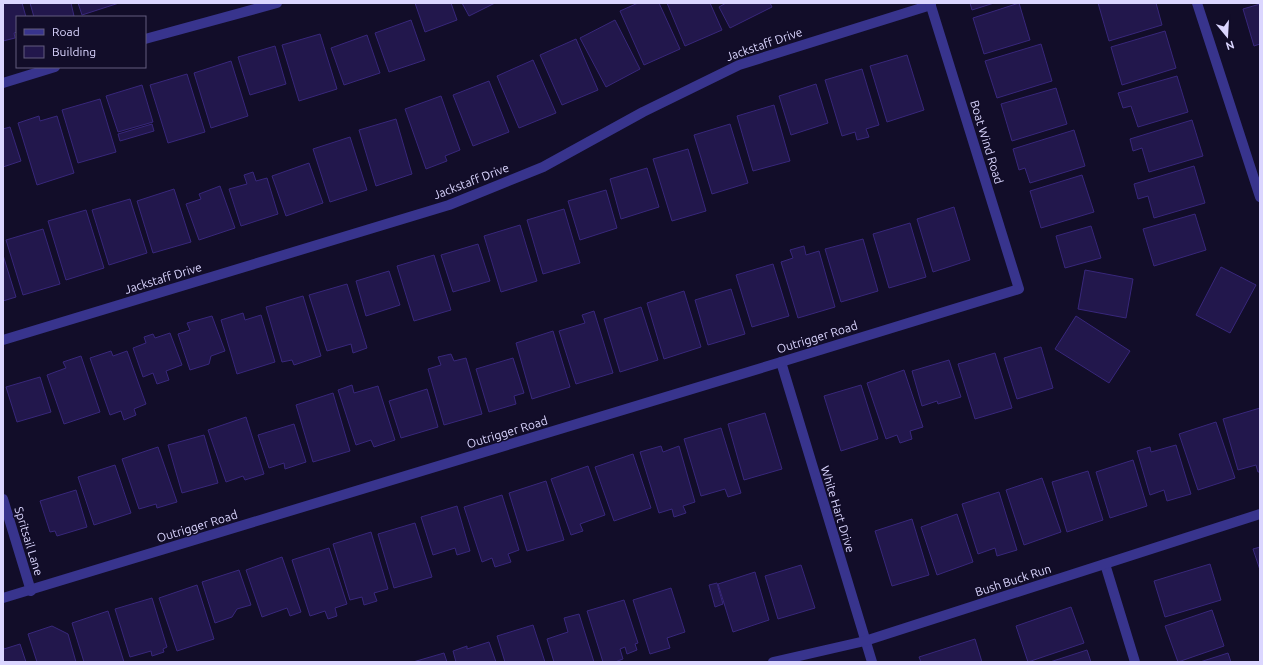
<svg xmlns="http://www.w3.org/2000/svg" width="1263" height="665" viewBox="0 0 1263 665" font-family="Ubuntu,sans-serif">
<style>
.building{fill:#22174c;stroke:#38277b}
.lines{fill:none;stroke-linecap:round;stroke-linejoin:round}
.minor{stroke:#38348d;stroke-width:10}
.labels{text-anchor:middle;dominant-baseline:central;stroke-width:3;stroke-linejoin:round;paint-order:stroke}
.street-label{font-size:12px;fill:#dbd6ff;stroke:#120d29}
</style>
<rect width="100%" height="100%" fill="#120d29"/>
<g class="building">
<polygon points="3,3 22,3 26,17 17,17 17,32 14,33 15,38 3,41"/>
<polygon points="30,3 71,3 74,16 70,17 34,17"/>
<polygon points="78,3 119,3 82,15"/>
<polygon points="415,3 451,3 457,20 425,32"/>
<polygon points="462,3 495,3 469,16"/>
<polygon points="638,3 659,3 680,49 644,65 620,11"/>
<polygon points="667,3 710,3 722,30 685,46"/>
<polygon points="726,3 770,3 772,7 730,28 719,7"/>
<polygon points="970,3 994,3 972,10"/>
<polygon points="1019,3 1030,40 984,54 973,18"/>
<polygon points="1098,3 1156,3 1162,25 1109,41"/>
<polygon points="1260,4 1260,44 1254,46 1243,9"/>
<polygon points="411,20 425,60 389,72 375,33"/>
<polygon points="615,20 640,69 606,87 580,38"/>
<polygon points="1165,31 1176,68 1122,85 1111,47"/>
<polygon points="320,34 337,89 299,101 282,45"/>
<polygon points="367,35 380,73 344,85 331,48"/>
<polygon points="576,39 598,90 562,105 540,55"/>
<polygon points="1041,44 1052,81 997,98 985,61"/>
<polygon points="275,46 286,84 250,95 238,57"/>
<polygon points="907,55 924,110 887,122 870,66"/>
<polygon points="533,60 556,113 519,128 497,76"/>
<polygon points="231,61 248,116 211,128 194,73"/>
<polygon points="862,69 879,125 866,129 869,137 857,140 855,132 842,136 825,80"/>
<polygon points="187,74 205,132 168,143 150,85"/>
<polygon points="1177,76 1188,112 1138,127 1131,106 1123,108 1118,93"/>
<polygon points="489,81 509,132 473,146 453,95"/>
<polygon points="816,84 828,123 791,135 779,96"/>
<polygon points="142,85 153,122 118,132 106,96"/>
<polygon points="1056,88 1067,124 1012,141 1001,104"/>
<polygon points="441,96 460,150 445,156 447,161 426,169 405,109"/>
<polygon points="100,99 116,152 78,163 62,110"/>
<polygon points="774,105 790,161 753,171 737,116"/>
<polygon points="39,116 40,121 57,116 74,173 37,185 18,123"/>
<polygon points="396,119 412,174 376,186 359,130"/>
<polygon points="1192,120 1203,156 1149,172 1142,148 1133,151 1130,139"/>
<polygon points="152,124 154,131 120,141 118,134"/>
<polygon points="730,124 748,183 712,194 694,135"/>
<polygon points="10,127 21,161 3,167 3,129"/>
<polygon points="1074,130 1085,166 1030,183 1025,168 1019,170 1013,149"/>
<polygon points="350,137 367,190 330,202 313,149"/>
<polygon points="688,149 706,211 672,221 653,159"/>
<polygon points="309,163 323,203 286,216 272,176"/>
<polygon points="1194,166 1205,203 1154,218 1148,196 1138,199 1134,184"/>
<polygon points="647,168 659,207 621,219 610,179"/>
<polygon points="253,172 256,181 267,178 278,214 241,226 229,189 247,184 244,175"/>
<polygon points="1082,175 1094,212 1041,228 1030,191"/>
<polygon points="220,186 235,228 199,240 186,204 201,199 199,194"/>
<polygon points="174,189 191,242 153,253 137,201"/>
<polygon points="606,190 617,228 580,240 568,201"/>
<polygon points="130,199 147,253 109,265 92,210"/>
<polygon points="954,207 970,260 933,272 917,219"/>
<polygon points="564,209 580,263 543,274 527,220"/>
<polygon points="86,210 104,268 66,280 48,221"/>
<polygon points="1195,214 1206,250 1154,266 1143,229"/>
<polygon points="910,223 926,277 889,288 873,234"/>
<polygon points="520,225 537,281 501,292 484,236"/>
<polygon points="1091,226 1101,258 1065,268 1056,236"/>
<polygon points="43,229 60,284 23,295 6,240"/>
<polygon points="863,239 878,291 841,302 825,249"/>
<polygon points="478,244 490,281 453,292 441,255"/>
<polygon points="804,246 806,255 819,251 835,307 798,318 781,262 793,258 790,250"/>
<polygon points="3,255 16,297 3,301"/>
<polygon points="434,255 451,310 414,321 397,266"/>
<polygon points="773,264 789,316 752,327 736,275"/>
<polygon points="1221,267 1256,285 1230,333 1196,315"/>
<polygon points="1085,270 1133,279 1126,318 1078,309"/>
<polygon points="389,271 400,305 366,316 356,281"/>
<polygon points="347,284 367,348 353,353 351,344 327,351 309,295"/>
<polygon points="731,289 745,334 708,345 695,300"/>
<polygon points="684,291 701,347 664,359 647,303"/>
<polygon points="303,296 321,356 294,365 292,360 282,362 266,307"/>
<polygon points="641,307 658,360 620,372 604,319"/>
<polygon points="594,311 613,373 576,384 559,331 585,323 582,315"/>
<polygon points="243,313 245,320 261,315 275,362 237,374 221,320"/>
<polygon points="212,316 225,351 211,356 209,364 190,370 178,334 190,330 187,323"/>
<polygon points="1076,316 1130,351 1109,383 1055,349"/>
<polygon points="553,331 570,387 532,399 516,343"/>
<polygon points="170,333 182,365 166,371 169,380 157,384 153,373 143,377 133,348 146,343 144,337 153,334 155,338"/>
<polygon points="1041,347 1053,388 1017,399 1004,358"/>
<polygon points="111,351 113,356 127,351 146,404 134,409 136,415 124,420 121,411 110,415 90,358"/>
<polygon points="995,353 1012,408 975,419 958,364"/>
<polygon points="451,354 454,361 466,358 482,414 444,425 428,369 441,365 438,357"/>
<polygon points="81,356 100,412 64,424 47,375 66,368 63,362"/>
<polygon points="513,358 524,393 514,396 516,404 489,412 476,369"/>
<polygon points="949,360 961,397 938,404 937,401 922,406 912,371"/>
<polygon points="904,370 923,427 910,431 912,439 900,443 897,435 886,439 867,383"/>
<polygon points="40,377 51,412 17,422 6,387"/>
<polygon points="352,385 354,393 378,386 395,440 374,447 371,440 356,445 338,390"/>
<polygon points="861,385 878,439 841,451 824,396"/>
<polygon points="427,389 438,427 401,438 389,401"/>
<polygon points="333,393 350,451 313,462 296,405"/>
<polygon points="1260,408 1260,472 1258,472 1256,465 1238,470 1223,419"/>
<polygon points="765,413 782,469 744,480 728,424"/>
<polygon points="246,417 264,474 245,480 243,476 226,482 208,430"/>
<polygon points="1216,422 1235,478 1198,490 1179,434"/>
<polygon points="294,424 306,462 285,469 284,463 269,468 258,435"/>
<polygon points="721,428 741,493 728,497 725,489 701,496 684,439"/>
<polygon points="204,435 218,483 182,493 168,445"/>
<polygon points="1176,445 1191,494 1167,501 1164,490 1150,495 1137,451 1150,447 1151,452"/>
<polygon points="661,446 663,452 679,446 695,502 683,506 686,513 674,517 672,509 659,513 640,452"/>
<polygon points="158,447 177,502 157,508 156,504 139,509 122,459"/>
<polygon points="633,454 651,508 614,521 595,467"/>
<polygon points="1133,460 1147,506 1110,518 1096,472"/>
<polygon points="115,465 131,513 94,525 78,477"/>
<polygon points="588,466 605,515 580,524 583,531 571,535 551,479"/>
<polygon points="1088,471 1103,520 1067,532 1052,482"/>
<polygon points="1042,478 1061,532 1024,545 1006,490"/>
<polygon points="546,481 564,540 527,551 509,493"/>
<polygon points="76,490 87,527 57,536 55,531 50,532 40,501"/>
<polygon points="999,492 1017,550 997,556 995,548 978,554 962,504"/>
<polygon points="502,495 519,550 508,554 511,562 495,567 492,558 482,562 464,507"/>
<polygon points="457,506 470,551 457,555 455,548 433,555 421,517"/>
<polygon points="957,514 973,562 937,575 921,527"/>
<polygon points="912,519 929,575 892,586 875,531"/>
<polygon points="415,523 432,577 394,588 378,534"/>
<polygon points="371,532 388,589 374,593 377,601 364,605 362,597 350,600 333,544"/>
<polygon points="1260,547 1260,570 1253,549"/>
<polygon points="329,548 347,604 335,608 337,616 328,619 325,611 310,616 292,560"/>
<polygon points="282,557 301,612 290,616 287,608 262,617 246,570"/>
<polygon points="1210,564 1221,600 1165,617 1154,581"/>
<polygon points="801,565 815,608 778,619 765,576"/>
<polygon points="239,570 251,605 237,609 232,617 215,623 202,582"/>
<polygon points="755,572 769,620 733,632 718,584"/>
<polygon points="717,583 723,604 715,607 709,585"/>
<polygon points="197,585 214,639 177,651 159,598"/>
<polygon points="671,588 685,632 667,638 670,648 650,654 633,600"/>
<polygon points="152,598 167,647 163,649 164,652 152,656 151,651 130,657 115,609"/>
<polygon points="624,600 638,643 635,644 637,650 627,654 625,647 620,649 623,659 615,662 603,662 587,611"/>
<polygon points="1071,607 1084,643 1028,662 1016,626"/>
<polygon points="1212,610 1224,646 1178,662 1165,626"/>
<polygon points="108,611 124,662 84,662 72,623"/>
<polygon points="579,614 594,662 554,662 547,639 568,632 564,618"/>
<polygon points="533,625 545,662 505,662 497,636"/>
<polygon points="52,626 68,634 76,662 37,662 28,634"/>
<polygon points="975,639 982,662 921,662 919,657"/>
<polygon points="489,642 496,662 456,662 453,651 467,646 467,649"/>
<polygon points="20,644 26,662 3,662 3,645 4,649"/>
<polygon points="1087,650 1091,662 1050,662"/>
<polygon points="444,653 447,662 413,662"/>
<polygon points="1228,653 1231,662 1200,662"/>
</g>
<g class="lines">
<g class="minor">
<polyline points="1197,3 1260,197"/>
<polyline points="145,39 277,3"/>
<polyline points="3,83 55,67"/>
<polyline points="3,340 449,205 543,167 643,112 739,65 931,5"/>
<polyline points="781,362 872,662"/>
<polyline points="3,499 31,591"/>
<polyline points="1105,564 1135,662"/>
<polyline points="3,598 781,362 1019,289 930,3"/>
<polyline points="773,662 865,641 1260,514"/>
</g>
</g>
<g class="labels">
<g class="street-label">
<text transform="translate(764 44) rotate(-19)">Jackstaff Drive</text>
<text transform="translate(987 142) rotate(73)">Boat Wind Road</text>
<text transform="translate(471 181) rotate(-21)">Jackstaff Drive</text>
<text transform="translate(163 278) rotate(-17)">Jackstaff Drive</text>
<text transform="translate(817 337) rotate(-17)">Outrigger Road</text>
<text transform="translate(507 432) rotate(-17)">Outrigger Road</text>
<text transform="translate(838 509) rotate(73)">White Hart Drive</text>
<text transform="translate(197 526) rotate(-17)">Outrigger Road</text>
<text transform="translate(29 541) rotate(73)">Spritsail Lane</text>
<text transform="translate(1013 580) rotate(-18)">Bush Buck Run</text>
</g>
</g>
<rect width="1263" height="665" fill="none" stroke="#dbd6ff" stroke-width="8"/>
<rect x="16" y="16" width="130" height="52" fill="#120d29" stroke="#625d7f"/>
<rect x="24" y="29" width="20" height="6" fill="#38348d" stroke="#625d7f"/>
<text x="52" y="36" font-size="12" fill="#dbd6ff">Road</text>
<rect x="24" y="46" width="20" height="12" fill="#22174c" stroke="#625d7f"/>
<text x="52" y="56" font-size="12" fill="#dbd6ff">Building</text>
<g transform="translate(1227 36) rotate(162)" stroke="#120d29" stroke-width="3" paint-order="stroke">
<path d="M0-3L7 15L0 10L-7 15Z" fill="#dbd6ff"/>
<text y="-6" font-size="11" font-weight="bold" text-anchor="middle" fill="#dbd6ff">N</text>
</g>
</svg>
